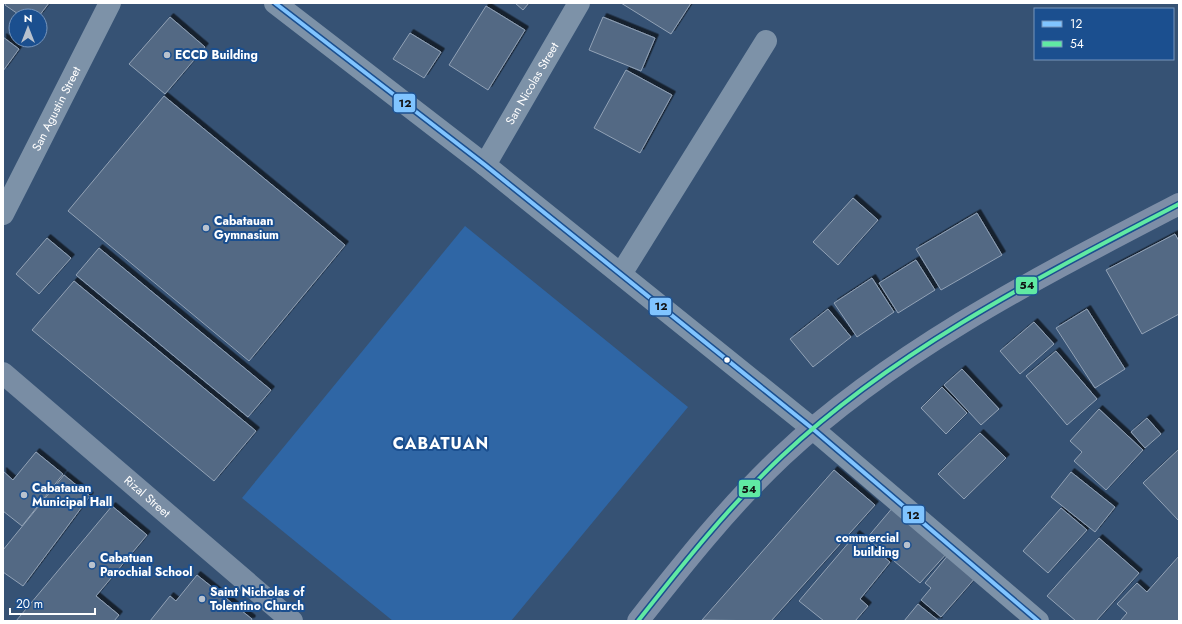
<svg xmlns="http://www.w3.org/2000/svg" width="1182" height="624" viewBox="0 0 1182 624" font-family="Jost,sans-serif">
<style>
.green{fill:#2f66a5}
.building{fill:#526984;stroke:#92a2b6;filter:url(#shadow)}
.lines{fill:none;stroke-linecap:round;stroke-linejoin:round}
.minor{stroke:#7d92a8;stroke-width:22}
.secondary{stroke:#798da4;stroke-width:22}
.primary{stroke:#7d8ea7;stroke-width:22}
.bus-1-casing{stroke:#1b4f8f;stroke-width:7}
.bus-2-casing{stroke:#1b4f8f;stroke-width:7}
.bus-1{stroke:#80c4ff;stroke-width:4}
.bus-2{stroke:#60e9a3;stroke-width:4}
.poi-dot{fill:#b9c2ce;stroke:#1b4f8f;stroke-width:1.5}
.bus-dot{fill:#fff;stroke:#1b4f8f;stroke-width:1.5}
.labels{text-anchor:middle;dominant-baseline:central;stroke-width:4;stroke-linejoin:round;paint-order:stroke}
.poi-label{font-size:12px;font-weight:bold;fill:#fff;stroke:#1b4f8f;text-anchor:start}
.street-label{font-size:12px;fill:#fff;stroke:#1b4f8f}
.district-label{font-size:16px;font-weight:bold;letter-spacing:1px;fill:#fff;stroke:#1b4f8f}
.line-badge{stroke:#1b4f8f;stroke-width:1.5}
.pale-badge-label{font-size:11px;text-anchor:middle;font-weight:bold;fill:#111}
</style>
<defs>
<filter id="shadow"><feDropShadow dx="3.5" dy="-3.5" stdDeviation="0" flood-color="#0009"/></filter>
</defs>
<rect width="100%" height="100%" fill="#365274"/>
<polygon class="green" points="465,226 688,407 511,621 393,621 242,498"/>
<g class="building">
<polygon points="6,3 49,3 39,16 21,16 5,5"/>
<polygon points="515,3 529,3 523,10"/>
<polygon points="621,3 691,3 671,34"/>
<polygon points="486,6 525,30 488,90 449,65"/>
<polygon points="170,17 205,47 165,94 129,64"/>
<polygon points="603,17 655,38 641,71 589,50"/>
<polygon points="410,33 441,52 424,78 393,59"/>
<polygon points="3,37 19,49 3,71"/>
<polygon points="626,70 672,95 640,153 594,128"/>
<polygon points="164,96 345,245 249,361 68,211"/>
<polygon points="853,198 878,220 838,265 813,242"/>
<polygon points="977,213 1002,255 941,290 916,249"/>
<polygon points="1175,234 1179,241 1179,314 1142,334 1106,270"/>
<polygon points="47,238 71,258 39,294 16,274"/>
<polygon points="99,248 271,390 248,417 76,275"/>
<polygon points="916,260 935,290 898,313 879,283"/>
<polygon points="872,278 894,312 857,337 834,303"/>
<polygon points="74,281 256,431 214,481 32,330"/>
<polygon points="828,309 851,337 813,367 790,339"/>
<polygon points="1087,309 1125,369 1095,388 1056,328"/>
<polygon points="1034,322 1054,344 1020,374 1000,351"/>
<polygon points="1056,351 1097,399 1067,425 1026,376"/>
<polygon points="962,369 999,409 981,425 944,385"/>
<polygon points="942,387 967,413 946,434 921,408"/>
<polygon points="1099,409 1143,450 1106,490 1074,461 1082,452 1070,441"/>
<polygon points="1147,418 1161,434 1145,448 1131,432"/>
<polygon points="980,433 1006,458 964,499 938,474"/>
<polygon points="1179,449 1179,521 1143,483"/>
<polygon points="36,452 63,474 22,526 3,511 3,471 13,480"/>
<polygon points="834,470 875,505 771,621 702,620"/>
<polygon points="1071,472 1115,507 1095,532 1051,497"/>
<polygon points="64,475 90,496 23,586 3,572 3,550"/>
<polygon points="112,506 147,535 96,596 119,615 114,621 16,621"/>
<polygon points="894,506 948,552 920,583 867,538"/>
<polygon points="1061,508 1087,530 1048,573 1023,551"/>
<polygon points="856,534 890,562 860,599 868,606 855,621 824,621 799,601"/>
<polygon points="1099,538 1139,573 1096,621 1076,621 1047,596"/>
<polygon points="949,554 976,577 941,617 921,600 931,588 925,583"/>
<polygon points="1179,556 1179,621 1122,621 1121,620 1127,613 1117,604 1137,583 1147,592"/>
<polygon points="197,575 252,619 251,621 150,621 170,596 176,601"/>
<polygon points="918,604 939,621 904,621"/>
</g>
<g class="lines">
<g class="minor">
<polyline points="275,3 485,165 813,429 1038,621"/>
<path id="s1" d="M485,165L579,3"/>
<path id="s2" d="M3,214L110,3"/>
<polyline points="621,274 766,41"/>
</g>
<path class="secondary" id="s3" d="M3,373L292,621"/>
<path class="primary" d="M638,621C683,564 728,507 782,456C896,349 1041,276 1179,204"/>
<defs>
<polyline id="bus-1" points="275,3 485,165 813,429 1038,621"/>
<path id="bus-2" d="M638,621C683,564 728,507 782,456C896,349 1041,276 1179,204"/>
</defs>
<use href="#bus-1" class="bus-1-casing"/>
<use href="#bus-2" class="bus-2-casing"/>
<use href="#bus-1" class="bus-1"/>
<use href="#bus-2" class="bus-2"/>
</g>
<g class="poi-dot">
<circle cx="167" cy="55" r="4"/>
<circle cx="206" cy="228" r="4"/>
<circle cx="24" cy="495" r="4"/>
<circle cx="907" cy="545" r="4"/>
<circle cx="92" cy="565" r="4"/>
<circle cx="202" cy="599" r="4"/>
</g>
<circle class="bus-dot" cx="727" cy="360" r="3.5"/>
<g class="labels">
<g class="poi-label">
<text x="175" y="55">ECCD Building</text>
<text x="214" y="221">Cabatauan<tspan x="214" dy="14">Gymnasium</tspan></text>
<text x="32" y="488">Cabatauan<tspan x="32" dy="14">Municipal Hall</tspan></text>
<text x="899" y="538" text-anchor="end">commercial<tspan x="899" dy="14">building</tspan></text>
<text x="100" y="558">Cabatuan<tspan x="100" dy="14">Parochial School</tspan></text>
<text x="210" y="592">Saint Nicholas of<tspan x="210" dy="14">Tolentino Church</tspan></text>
</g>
<g class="street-label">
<text stroke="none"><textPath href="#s1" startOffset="94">San Nicolas Street</textPath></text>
<text stroke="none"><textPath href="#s2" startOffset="118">San Agustin Street</textPath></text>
<text stroke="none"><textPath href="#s3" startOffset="190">Rizal Street</textPath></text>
</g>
<g class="district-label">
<text x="441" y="443">CABATUAN</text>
</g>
</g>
<g class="line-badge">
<rect x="393" y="93" width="23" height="20" rx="4" fill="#80c4ff"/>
<rect x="1015" y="276" width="23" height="19" rx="4" fill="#60e9a3"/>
<rect x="649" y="297" width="23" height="19" rx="4" fill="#80c4ff"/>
<rect x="738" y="479" width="23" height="19" rx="4" fill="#60e9a3"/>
<rect x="902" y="505" width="23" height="19" rx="4" fill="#80c4ff"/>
</g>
<g class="pale-badge-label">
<text x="405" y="107">12</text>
<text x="1027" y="289">54</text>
<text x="661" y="310">12</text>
<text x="749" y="493">54</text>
<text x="913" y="519">12</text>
</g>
<rect width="1182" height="624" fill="none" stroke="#ffffff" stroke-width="8"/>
<rect x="1034" y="8" width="140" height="52" fill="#1b4f8f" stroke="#7695bc"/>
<rect x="1042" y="21" width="20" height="6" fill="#80c4ff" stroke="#7695bc"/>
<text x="1070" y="28" font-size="12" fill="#ffffff">12</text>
<rect x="1042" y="41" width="20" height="6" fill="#60e9a3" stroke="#7695bc"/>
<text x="1070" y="48" font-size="12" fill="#ffffff">54</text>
<g transform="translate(28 28)"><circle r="19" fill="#1b4f8f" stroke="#7695bc"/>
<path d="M0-3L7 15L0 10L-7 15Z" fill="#b9c2ce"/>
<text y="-6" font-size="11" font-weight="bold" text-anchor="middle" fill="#ffffff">N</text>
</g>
<path d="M10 608v6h85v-6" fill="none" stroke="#ffffff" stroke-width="2"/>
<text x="16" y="608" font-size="12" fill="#ffffff" stroke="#1b4f8f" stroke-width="3" paint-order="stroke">20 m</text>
</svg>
